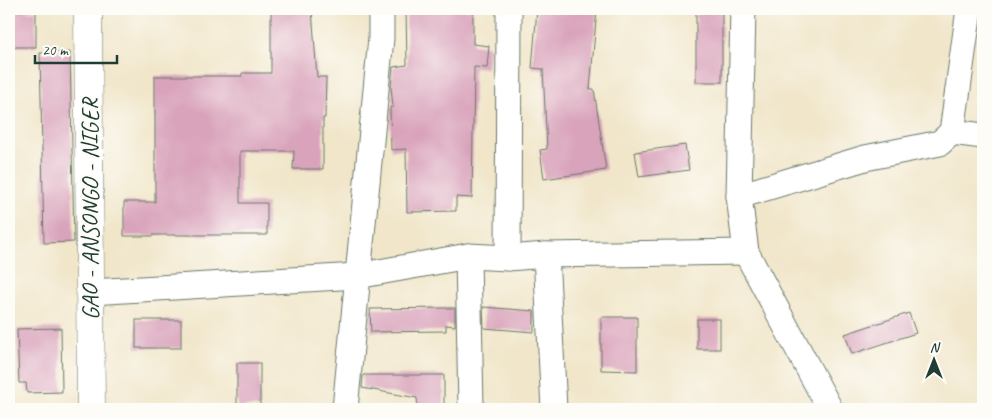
<svg xmlns="http://www.w3.org/2000/svg" width="992" height="418" viewBox="0 0 992 418" font-family="Caveat,sans-serif">
<style>
.building{fill:#d9a3bb}
.lines{fill:none;stroke-linecap:round;stroke-linejoin:round}
.minor-casing{stroke:#687868;stroke-width:27}
.primary-casing{stroke:#687868;stroke-width:29}
.minor{stroke:#fff;stroke-width:25}
.primary{stroke:#fff;stroke-width:28}
.labels{text-anchor:middle;dominant-baseline:central;stroke-width:4;stroke-linejoin:round;paint-order:stroke}
.street-label{font-size:24px;fill:#1f3d34;stroke:#fdfcf7}
</style>
<rect width="100%" height="100%" fill="#fdfcf7"/>
<filter id="ink" filterUnits="userSpaceOnUse"><feTurbulence type="fractalNoise" baseFrequency=".02" numOctaves="2"/><feDisplacementMap in="SourceGraphic" scale="10" xChannelSelector="R" yChannelSelector="G"/><feConvolveMatrix kernelMatrix="1 2 1 2 8 2 1 2 1" color-interpolation-filters="sRGB"/></filter>
<filter id="wash" filterUnits="userSpaceOnUse"><feTurbulence type="fractalNoise" baseFrequency=".0096" numOctaves="4" result="noise"/><feDisplacementMap in="SourceGraphic" scale="20" xChannelSelector="R" yChannelSelector="G"/><feGaussianBlur stdDeviation="1.12" result="paint"/><feColorMatrix in="noise" values="0 0 0 0 0 0 0 0 0 0 0 0 0 0 0 0 0 1.4 0 .05"/><feComposite in="paint" operator="in"/></filter>
<g filter="url(#wash)">
<rect width="100%" height="100%" fill="#f1e6ca"/>
<g id="blocks">
<g class="building">
<polygon points="271,9 312,9 317,77 326,77 325,118 323,118 323,169 293,169 294,151 240,151 240,203 267,203 267,235 153,235 153,236 124,236 124,202 155,202 155,76 242,76 242,73 271,73"/>
<polygon points="406,9 473,9 473,44 489,46 487,68 474,67 472,198 456,197 456,211 407,212 406,149 391,150 390,107 393,107 391,87 393,67 407,65"/>
<polygon points="537,9 597,9 590,89 594,89 606,170 544,179 540,150 547,149 543,69 532,68"/>
<rect x="696" y="9" width="26" height="73"/>
<rect x="9" y="11" width="27" height="36"/>
<polygon points="70,52 74,242 44,243 40,53"/>
<polygon points="685,145 689,170 639,177 635,152"/>
<polygon points="483,307 534,311 534,332 484,328"/>
<polygon points="446,308 455,308 455,326 446,325 446,331 371,332 370,309"/>
<polygon points="909,313 916,333 852,354 845,334"/>
<polygon points="601,317 637,317 637,371 601,370"/>
<rect x="697" y="319" width="23" height="30"/>
<rect x="136" y="320" width="45" height="28"/>
<polygon points="61,328 62,392 27,393 26,383 19,383 17,329"/>
<rect x="237" y="363" width="23" height="44"/>
<polygon points="363,375 444,375 444,409 418,409 417,398 362,388"/>
</g>
</g>
</g>
<g filter="url(#ink)">
<use href="#blocks" fill-opacity="0" stroke="#687868" stroke-width="1"/>
<g class="lines">
<defs>
<g id="minor">
<polyline points="743,9 739,196 746,252 830,409"/>
<polyline points="952,132 983,136"/>
<polyline points="739,196 865,158 940,143 952,132 969,9"/>
<polyline points="546,255 554,409"/>
<polyline points="468,256 471,409"/>
<polyline points="508,258 509,9"/>
<polyline points="91,292 357,276 468,256 508,258 546,255 746,252"/>
<polyline points="345,409 381,38 381,9"/>
</g>
<polyline id="primary" points="88,9 91,409"/>
</defs>
<use href="#minor" class="minor-casing"/>
<use href="#primary" class="primary-casing"/>
<use href="#minor" class="minor"/>
<use href="#primary" class="primary"/>
</g>
</g>
<g class="labels">
<g class="street-label">
<text transform="translate(90 209) rotate(-90)">GAO - ANSONGO - NIGER</text>
</g>
</g>
<rect width="992" height="418" fill="none" stroke="#fdfcf7" stroke-width="30"/>
<g transform="translate(934 360)" stroke="#fdfcf7" stroke-width="4" paint-order="stroke">
<path d="M0-4L9 19L0 12L-9 19Z" fill="#1f3d34"/>
<text y="-8" font-size="14" font-weight="bold" text-anchor="middle" fill="#1f3d34">N</text>
</g>
<path d="M35 55v8h82v-8" fill="none" stroke="#1f3d34" stroke-width="2.5"/>
<text x="42" y="55" font-size="15" fill="#1f3d34" stroke="#fdfcf7" stroke-width="4" paint-order="stroke">20 m</text>
</svg>
